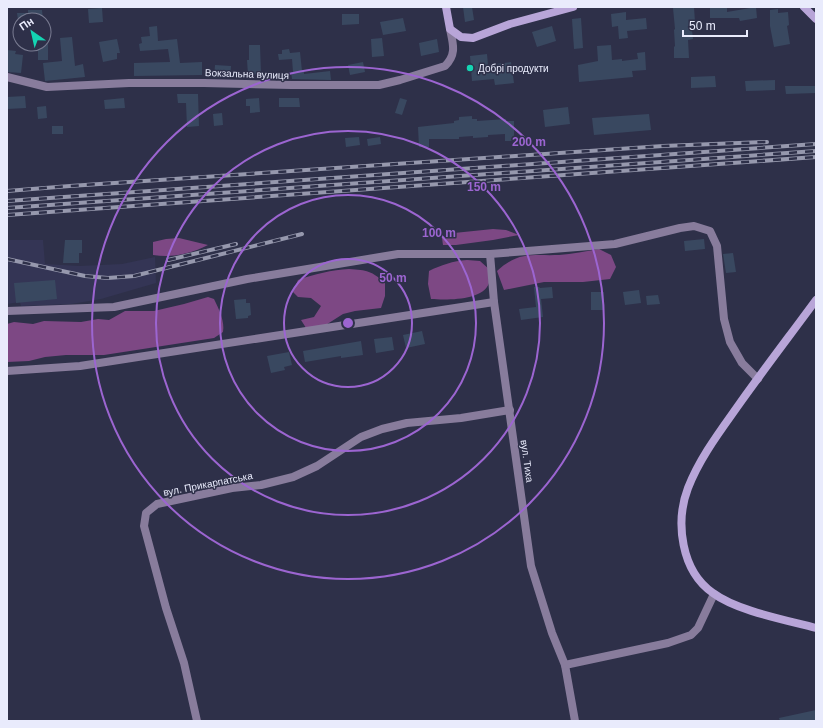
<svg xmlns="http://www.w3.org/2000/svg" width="823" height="728" viewBox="0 0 823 728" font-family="Helvetica,sans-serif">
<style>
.built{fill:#343555}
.forest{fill:#7d4884}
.building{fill:#394860}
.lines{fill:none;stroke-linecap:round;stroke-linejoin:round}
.street{stroke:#887c9c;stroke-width:8}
.secondary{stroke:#b8a5d8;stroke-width:8}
.rail-casing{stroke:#9698ad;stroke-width:4}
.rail{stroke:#2e3049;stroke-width:2.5;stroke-dasharray:8;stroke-linecap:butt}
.ring{fill:none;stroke:#9c65d1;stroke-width:2}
.poi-dot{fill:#14d5b3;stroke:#2e3049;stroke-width:1.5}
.labels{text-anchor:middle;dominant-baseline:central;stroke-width:3;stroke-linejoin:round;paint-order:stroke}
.poi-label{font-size:10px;fill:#e9ebfc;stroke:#2e3049;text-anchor:start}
.street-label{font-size:10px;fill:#e9ebfc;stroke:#2e3049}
.centre{fill:#9c65d1;stroke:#2e3049;stroke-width:2}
.ring-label{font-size:12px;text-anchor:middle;font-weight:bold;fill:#9c65d1;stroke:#2e3049;stroke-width:3;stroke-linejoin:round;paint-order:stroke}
</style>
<rect width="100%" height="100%" fill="#2e3049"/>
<polygon class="built" points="7,240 43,240 45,264 79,266 122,264 155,257 156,283 101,299 71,304 21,306 20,302 7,304"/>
<g class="forest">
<polygon points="493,229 506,230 519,235 493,240 456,245 443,245 442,238 454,233"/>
<path d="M179,238L208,245C190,254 173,258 153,255V242L166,239Z"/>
<path d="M599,249L611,255L616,267L610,279L583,282H544L504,290L497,271C519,251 532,256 559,255C572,254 586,251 599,249Z"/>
<path d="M467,260L480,261L490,270C490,273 491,279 489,283C483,301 446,300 431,299L428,284L429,271C441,265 453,261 467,260Z"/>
<path d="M349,269C367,270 372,271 385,283V296L381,308L355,311L343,314L321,328L308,331L301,320L314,317L321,306L311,298L298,297L293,292L298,280C314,274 332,270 349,269Z"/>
<path d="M208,297L214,299C219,309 225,322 223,332L214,338L104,355H66L45,357L29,361L7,362V324L14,322L33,324L44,321L81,322L98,319L109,320L125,311H154L184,304Z"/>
</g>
<g class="building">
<polygon points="463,7 472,7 474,20 465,22"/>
<polygon points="683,7 694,7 695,22 691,22 693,39 688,40 689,58 674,58 674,47 675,46 674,30 675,29 673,8"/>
<polygon points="727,7 727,12 756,7 757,18 740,21 739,18 710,18 710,8"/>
<polygon points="102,8 103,22 89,23 88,9"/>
<polygon points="778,9 778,13 788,12 789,25 787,26 790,44 774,47 770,26 770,10"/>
<polygon points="28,10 42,10 43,20 18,20 17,13 28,13"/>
<polygon points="626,12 626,20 646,18 647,29 627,31 628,38 619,39 618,26 612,27 611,14"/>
<polygon points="342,14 359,14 359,24 342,25"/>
<polygon points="403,18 406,31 383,35 380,22"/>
<polygon points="581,18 583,48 574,49 572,19"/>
<polygon points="157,26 158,41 177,39 180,63 202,62 202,75 134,76 134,63 170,62 168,49 140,51 139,44 142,43 141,37 150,36 149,27"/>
<polygon points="552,26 556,41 537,47 532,32"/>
<polygon points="72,37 75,66 83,64 85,77 45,81 43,63 62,61 60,38"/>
<polygon points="382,38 384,56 372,57 371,39"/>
<polygon points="117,39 120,53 117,53 117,59 103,62 99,42"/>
<polygon points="437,39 439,52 421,56 419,43"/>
<rect x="38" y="44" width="10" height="16"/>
<polygon points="249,45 260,45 261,74 248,75 247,60 249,60"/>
<polygon points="611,45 612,60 622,59 622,61 638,59 637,53 645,52 646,70 632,71 633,77 579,82 578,65 598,61 597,46"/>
<polygon points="289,49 290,53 300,52 302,71 304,71 304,74 330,71 331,80 292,79 291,72 293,72 292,59 279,60 278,54 282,54 282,50"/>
<polygon points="7,50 16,51 15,54 23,55 21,73 7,72"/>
<polygon points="487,54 488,65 511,62 514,83 495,85 494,79 472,81 470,56"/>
<polygon points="363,62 365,72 350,75 348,65"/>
<polygon points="215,65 231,66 230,78 214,78"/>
<polygon points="715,76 716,87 691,88 691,77"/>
<polygon points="775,80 775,90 746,91 745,81"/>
<polygon points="785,86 816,86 816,93 786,94"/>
<polygon points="177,94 198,94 199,126 187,127 186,103 178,103"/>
<polygon points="25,96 26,108 7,109 7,97"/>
<polygon points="124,98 125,108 105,109 104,100"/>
<polygon points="259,98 260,112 250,113 250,106 246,106 246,99"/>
<polygon points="279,98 299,98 300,107 279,107"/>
<polygon points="400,98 407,100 402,115 395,113"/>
<polygon points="46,106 47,118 38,119 37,107"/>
<polygon points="568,107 570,124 545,127 543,110"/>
<polygon points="222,113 223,125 214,126 213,114"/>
<polygon points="649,114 651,130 594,135 592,118"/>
<polygon points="472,116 472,119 477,119 477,121 506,119 506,121 514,121 514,141 505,141 505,134 488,135 488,137 473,138 473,136 459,137 459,139 429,139 429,147 419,147 418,127 454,123 454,121 459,120 459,117"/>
<rect x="52" y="126" width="11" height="8"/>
<polygon points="359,137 360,145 346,147 345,138"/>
<polygon points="380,137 381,144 368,146 367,139"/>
<polygon points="704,239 705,249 685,251 684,241"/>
<polygon points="65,240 82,240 82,253 79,253 79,263 63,263"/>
<polygon points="733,253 736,272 726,273 723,254"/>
<polygon points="55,280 57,299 16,303 14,283"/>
<polygon points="534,287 539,287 540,288 552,287 553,298 541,299 543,317 521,320 519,309 536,307"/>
<polygon points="639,290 641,303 625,305 623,292"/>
<rect x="591" y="292" width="13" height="18"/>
<polygon points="658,295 660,304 647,305 646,296"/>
<polygon points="246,299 246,303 250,303 251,315 248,316 248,318 236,319 234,300"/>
<polygon points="422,331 425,344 406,348 403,335"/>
<polygon points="392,337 394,350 376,353 374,339"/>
<polygon points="361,341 363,355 341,358 341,356 305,362 303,351"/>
<polygon points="289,352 292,365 284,367 285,370 271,373 267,356"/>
<polygon points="816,710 816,721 780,721 779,718"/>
</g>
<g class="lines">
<g class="street">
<path d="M7,77L47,87L129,83H204L292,85H379L400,80L445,66C457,54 453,44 450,29"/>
<polyline points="490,254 494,302 531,566 552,633 565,665 575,721"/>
<polyline points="7,311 114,307 247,279 398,254 490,254 615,244 680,228 694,226 710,231 717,246 724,319 730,342 742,363 758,379"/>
<polyline points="7,371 80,366 494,302"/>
<polyline points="565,665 668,643 691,635 698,628 714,594"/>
<polyline points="197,721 184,663 166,608 144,526 146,513 157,504 232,488 261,485 293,477 317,466 361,437 382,429 407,423 461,418 510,410"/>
</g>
<g class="secondary">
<polyline points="446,7 450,29 461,37 473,38 510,24 573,7"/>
<polyline points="804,7 816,19"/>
<path d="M816,300C791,334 765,368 740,403C721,430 700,457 688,488C675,522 681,571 713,593C737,611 786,620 816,628"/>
</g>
<defs>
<g id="rail">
<polyline points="7,191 70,186 663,146 767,142"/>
<polyline points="7,201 816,144"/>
<polyline points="7,208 816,151"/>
<polyline points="7,215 816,157"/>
<polyline points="7,259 85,276 108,278 134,276 302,234"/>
<polyline points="168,260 236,244"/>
</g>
</defs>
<use href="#rail" class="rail-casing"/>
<use href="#rail" class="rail"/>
</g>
<g class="ring">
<circle cx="348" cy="323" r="64"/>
<circle cx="348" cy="323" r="128"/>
<circle cx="348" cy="323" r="192"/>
<circle cx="348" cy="323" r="256"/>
</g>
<circle class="poi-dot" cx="470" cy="68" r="4"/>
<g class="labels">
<g class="poi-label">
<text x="478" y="68">Добрі продукти</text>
</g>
<g class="street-label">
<text transform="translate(247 74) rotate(2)">Вокзальна вулиця</text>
<text transform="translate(527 461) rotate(82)">вул. Тиха</text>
<text transform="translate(208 484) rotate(-11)">вул. Прикарпатська</text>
</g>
</g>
<circle cx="348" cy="323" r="6" class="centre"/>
<g class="ring-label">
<text x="529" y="146">200 m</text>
<text x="484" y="191">150 m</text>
<text x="439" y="237">100 m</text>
<text x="393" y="282">50 m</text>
</g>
<rect width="823" height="728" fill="none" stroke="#e9ebfc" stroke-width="16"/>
<g transform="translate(32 32) rotate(326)"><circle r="19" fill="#2e3049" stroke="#797b91"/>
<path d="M0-3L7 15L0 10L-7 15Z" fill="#14d5b3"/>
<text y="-6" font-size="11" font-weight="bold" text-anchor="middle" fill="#e9ebfc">Пн</text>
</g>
<path d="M683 30v6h64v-6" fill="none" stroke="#e9ebfc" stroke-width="2"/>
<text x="689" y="30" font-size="12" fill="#e9ebfc" stroke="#2e3049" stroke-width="3" paint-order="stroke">50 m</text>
</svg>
